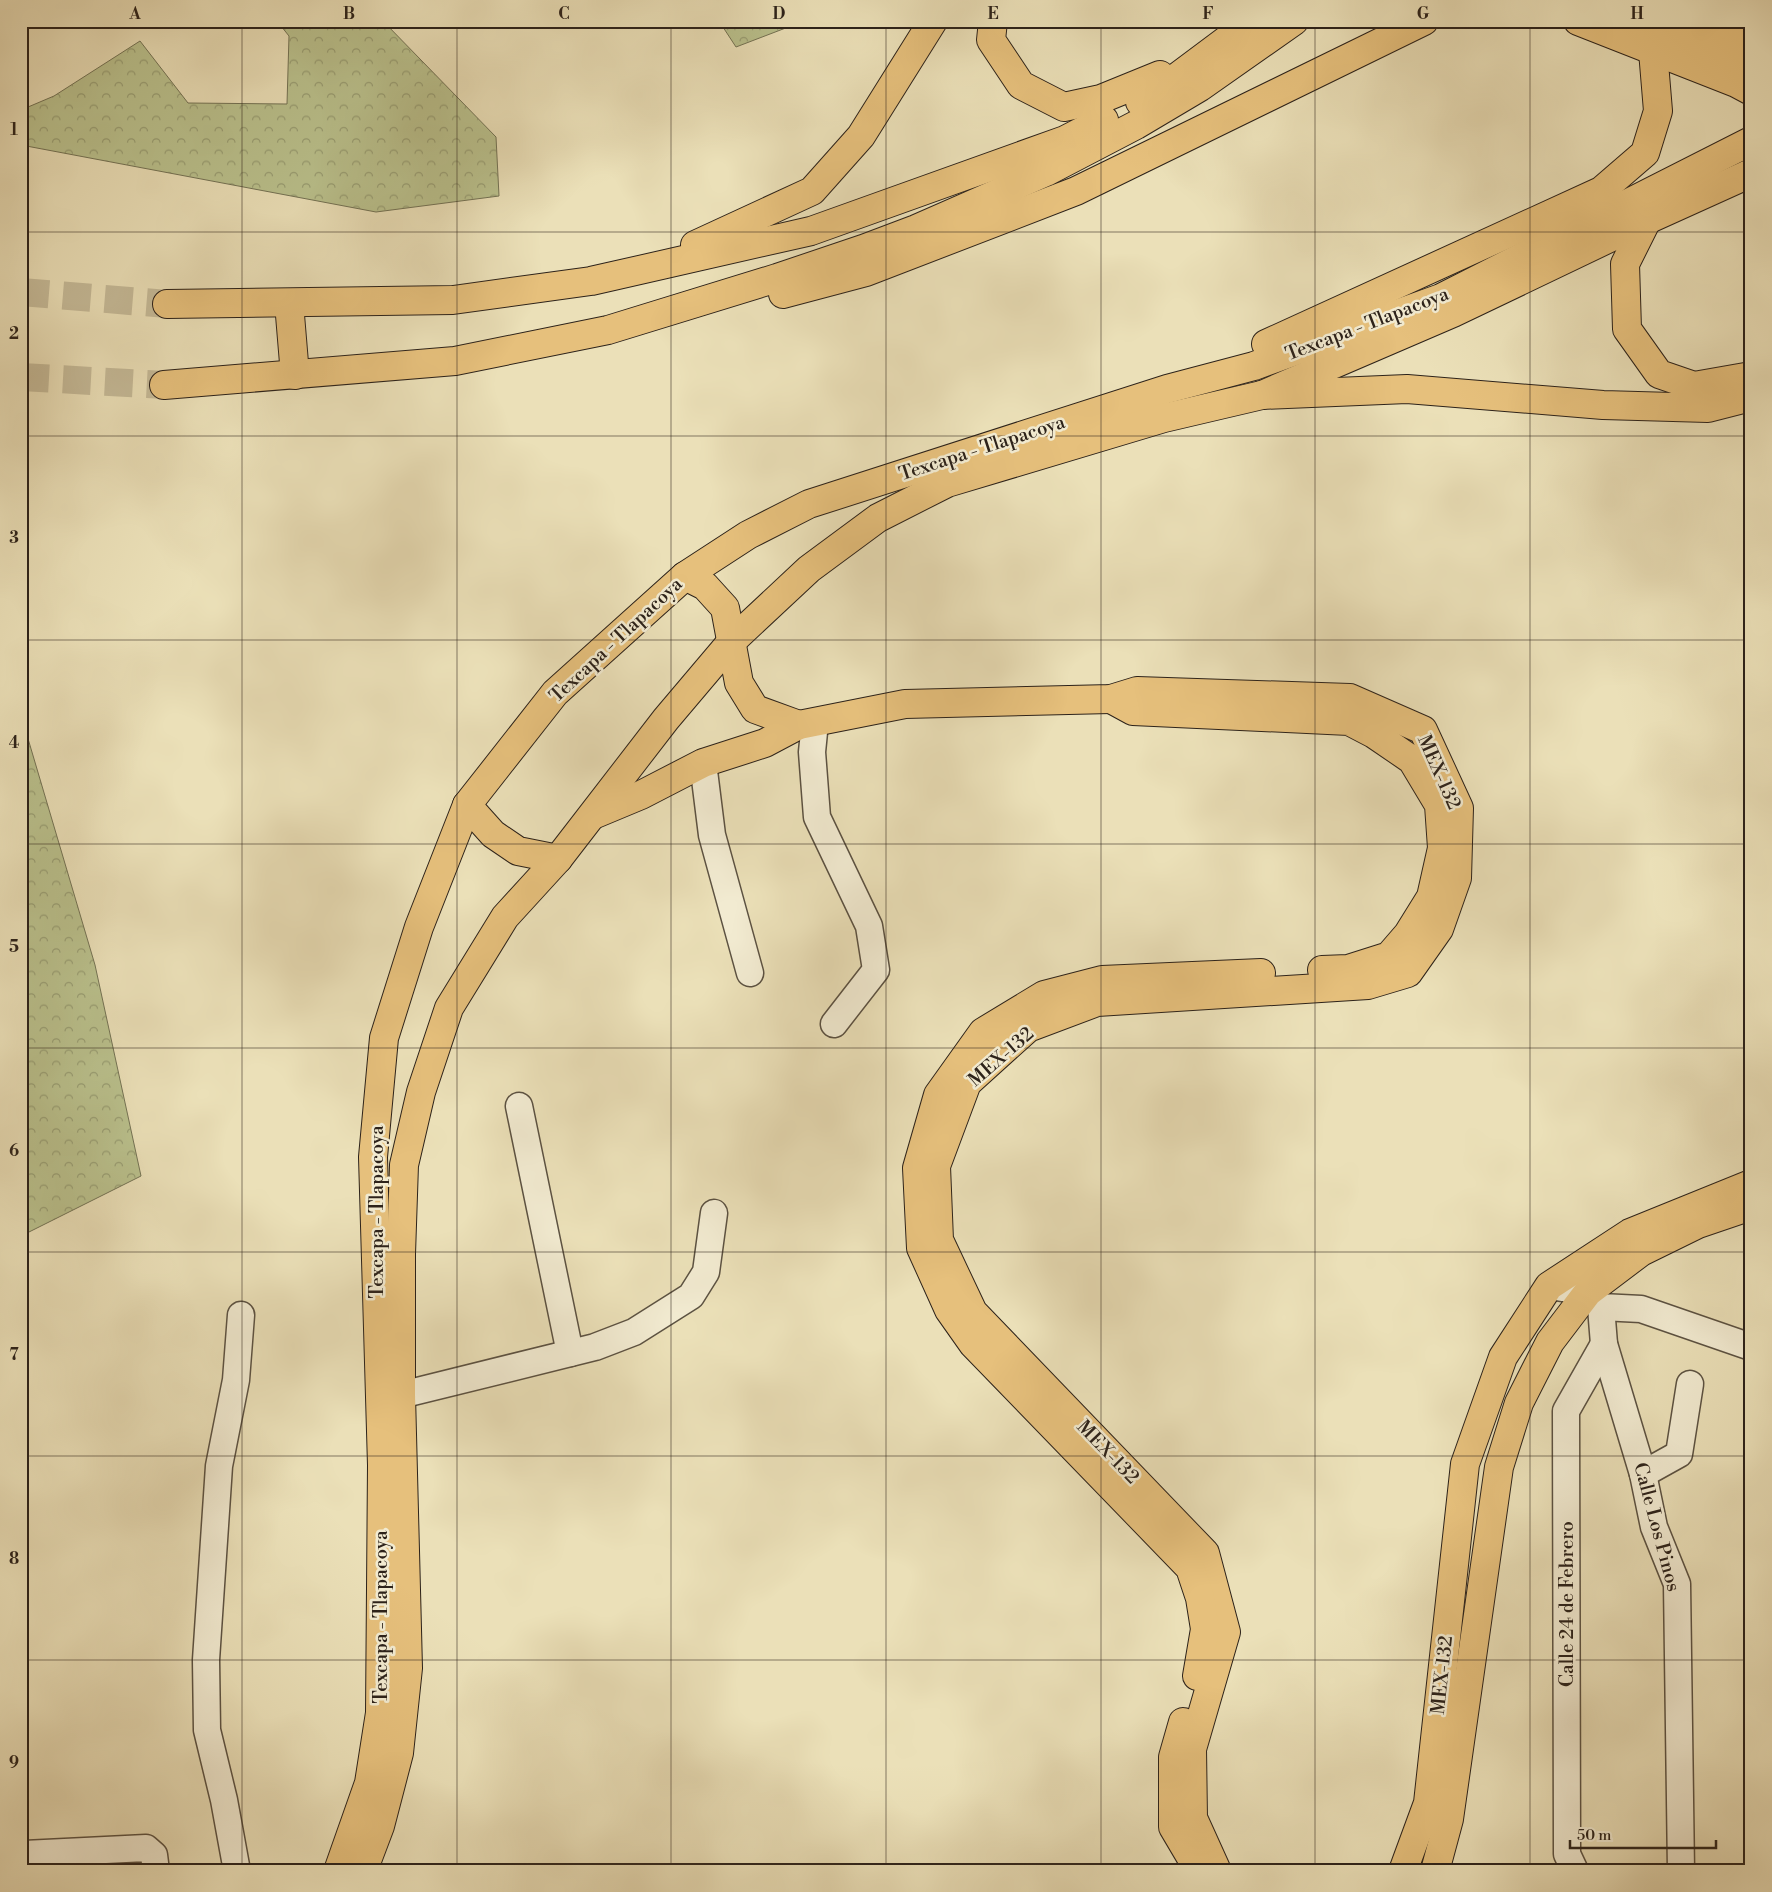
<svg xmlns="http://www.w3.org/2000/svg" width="1772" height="1892" viewBox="0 0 1772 1892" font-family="'Libre Bodoni',serif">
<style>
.forest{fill:url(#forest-crowns);stroke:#737254}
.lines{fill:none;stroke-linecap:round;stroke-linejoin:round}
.highway-tunnel{stroke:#c5ba98;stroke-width:28;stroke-dasharray:28 14;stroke-linecap:butt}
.minor-casing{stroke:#5c5242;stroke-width:29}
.major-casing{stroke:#2c221a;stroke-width:30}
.highway-casing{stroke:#2c221a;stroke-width:30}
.minor{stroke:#f2ebd1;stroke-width:26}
.major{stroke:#e6c07c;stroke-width:28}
.highway{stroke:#e6c07c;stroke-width:28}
.grid{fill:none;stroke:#2c221a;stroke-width:1;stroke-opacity:0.55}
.labels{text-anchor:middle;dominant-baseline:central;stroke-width:5;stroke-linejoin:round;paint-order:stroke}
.street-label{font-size:19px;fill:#2c221a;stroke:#f2ebd1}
.neatline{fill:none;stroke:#2c221a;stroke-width:2}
.grid-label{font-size:16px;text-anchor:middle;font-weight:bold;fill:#2c221a}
</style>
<defs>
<pattern id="forest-crowns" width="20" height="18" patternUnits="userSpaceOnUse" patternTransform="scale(1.25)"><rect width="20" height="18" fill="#bac18d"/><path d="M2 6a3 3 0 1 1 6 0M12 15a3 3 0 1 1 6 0" fill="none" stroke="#979c72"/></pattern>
</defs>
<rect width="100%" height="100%" fill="#ebe0b8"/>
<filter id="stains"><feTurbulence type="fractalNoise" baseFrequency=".004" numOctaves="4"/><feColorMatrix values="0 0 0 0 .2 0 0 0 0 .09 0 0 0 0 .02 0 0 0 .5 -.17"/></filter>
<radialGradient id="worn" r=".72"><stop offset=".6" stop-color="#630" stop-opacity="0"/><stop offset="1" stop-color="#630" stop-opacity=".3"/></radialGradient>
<g class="forest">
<polygon points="277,21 383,21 496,137 499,196 376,212 21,145 21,110 54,96 140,41 188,103 287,104 289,36"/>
<polygon points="719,21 804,21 736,47"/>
<polygon points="21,715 95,965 141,1176 21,1236"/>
</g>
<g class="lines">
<g class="highway-tunnel">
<polyline points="21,292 167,304"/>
<polyline points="21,377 164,385"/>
</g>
<defs>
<g id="minor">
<polyline points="815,722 812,752 817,817 869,926 876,970 834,1024"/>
<polyline points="703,763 712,835 750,973"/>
<polyline points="519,1106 570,1353"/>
<polyline points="1549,1286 1588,1292 1601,1307 1641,1309 1751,1347"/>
<polyline points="1601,1307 1604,1344 1643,1474 1654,1527 1677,1584 1681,1871"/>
<polyline points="401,1395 595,1347 634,1332 691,1296 706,1272 714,1213"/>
<polyline points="1643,1474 1679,1454 1690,1384"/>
<polyline points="21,1856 24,1854 146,1848 154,1855 156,1871"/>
<polyline points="237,1871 224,1800 207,1730 206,1660 219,1466 236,1380 241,1315"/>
<polyline points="1575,1871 1567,1854 1566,1411 1604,1344"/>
</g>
<g id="major">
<polyline points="1675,33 1751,36"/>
<polyline points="1266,344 1601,191 1645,153 1658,111 1653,51"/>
<polyline points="685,576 705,586 725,608 739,683 755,709 799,725"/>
<polyline points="1111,699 1133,711 1349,721 1374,734 1412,760 1439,805 1442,848 1431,897 1408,934 1389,956 1348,969 1322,970"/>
<polyline points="467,805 493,834 518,851 558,859"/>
<polyline points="593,815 641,795 703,763 765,743 799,725 905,704 1111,699 1137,691 1350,698 1423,730 1459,808 1457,878 1439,929 1408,973 1368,985 1097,1002 1028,1028 967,1083 936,1166 939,1240 973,1312 1205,1553 1226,1632 1192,1749 1193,1818 1217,1871"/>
<polyline points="1197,1676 1205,1629 1200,1598 1190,1568 973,1344 949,1310 921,1248 917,1168 938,1095 983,1032 1044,995 1102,980 1261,973"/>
<polyline points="1183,1722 1173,1757 1173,1827 1199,1871"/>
<polyline points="338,1871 369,1783 380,1713 382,1465 373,1157 384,1038 419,927 467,805 555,693 685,576 748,535 809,504 1167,389 1254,366 1441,298 1751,141"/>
<polyline points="363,1871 380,1826 399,1753 408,1668 401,1395 401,1254 404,1165 421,1092 449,1008 505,917 558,859 666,719 732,641 809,569 878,518 947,483 1164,418 1262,395 1453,313 1647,220 1751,173"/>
<polyline points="1403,1871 1428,1803 1465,1464 1503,1357 1549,1286 1630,1233 1751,1184"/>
<polyline points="1435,1871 1449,1819 1499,1467 1519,1403 1550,1342 1588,1292 1641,1252 1698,1224 1751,1206"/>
</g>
<g id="highway">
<polyline points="993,21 991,40 1021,85 1064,107 1101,99 1160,75"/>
<polyline points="1578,21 1736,83 1751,91"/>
<polyline points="1641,21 1751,64"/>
<polyline points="1140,102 1153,95 1252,21"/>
<polyline points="1647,220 1625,264 1627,329 1659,374 1694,386 1751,376"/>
<polyline points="695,245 812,191 861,136 933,21"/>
<polyline points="783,294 866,272 1076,191 1424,21"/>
<polyline points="289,303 295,375"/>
<polyline points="167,304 453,300 591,281 811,231 1065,140 1104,120"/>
<polyline points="164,385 455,361 608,330 777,278 863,249 916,229 1046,172 1136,125 1200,87 1294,21"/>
<polyline points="1262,395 1407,389 1603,405 1708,408 1751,397"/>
</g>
</defs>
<use href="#minor" class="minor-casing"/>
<use href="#major" class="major-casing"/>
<use href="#highway" class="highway-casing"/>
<use href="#minor" class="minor"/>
<use href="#major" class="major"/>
<use href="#highway" class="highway"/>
</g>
<path class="grid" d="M242,21V1871M457,21V1871M671,21V1871M886,21V1871M1101,21V1871M1315,21V1871M1530,21V1871M21,232H1751M21,436H1751M21,640H1751M21,844H1751M21,1048H1751M21,1252H1751M21,1456H1751M21,1660H1751"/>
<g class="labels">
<g class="street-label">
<text transform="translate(1367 324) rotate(-21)">Texcapa - Tlapacoya</text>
<text transform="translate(982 448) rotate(-18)">Texcapa - Tlapacoya</text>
<text transform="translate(616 640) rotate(-43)">Texcapa - Tlapacoya</text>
<text transform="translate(1439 772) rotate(66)">MEX-132</text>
<text transform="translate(1001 1057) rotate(-41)">MEX-132</text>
<text transform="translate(377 1212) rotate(-90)">Texcapa - Tlapacoya</text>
<text transform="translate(1108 1452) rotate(46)">MEX-132</text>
<text transform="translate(1657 1527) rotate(75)">Calle Los Pinos</text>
<text transform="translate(1567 1604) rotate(-90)">Calle 24 de Febrero</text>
<text transform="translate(381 1617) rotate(-90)">Texcapa - Tlapacoya</text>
<text transform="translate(1442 1675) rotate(-84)">MEX-132</text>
</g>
</g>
<rect width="1772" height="1892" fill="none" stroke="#ebe0b8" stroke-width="55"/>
<path d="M1570 1840v8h146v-8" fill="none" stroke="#2c221a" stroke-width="2.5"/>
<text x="1577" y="1840" font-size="15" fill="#2c221a" stroke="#f2ebd1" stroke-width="4" paint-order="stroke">50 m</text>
<rect x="28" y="28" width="1716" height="1836" class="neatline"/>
<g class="grid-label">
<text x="135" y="19">A</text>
<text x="349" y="19">B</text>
<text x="564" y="19">C</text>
<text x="779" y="19">D</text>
<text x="993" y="19">E</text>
<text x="1208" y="19">F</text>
<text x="1423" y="19">G</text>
<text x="1637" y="19">H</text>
<text x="14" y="135">1</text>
<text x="14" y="339">2</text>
<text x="14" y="543">3</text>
<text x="14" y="748">4</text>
<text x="14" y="952">5</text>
<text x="14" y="1156">6</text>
<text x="14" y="1360">7</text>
<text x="14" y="1564">8</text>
<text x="14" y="1768">9</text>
</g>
<rect width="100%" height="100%" filter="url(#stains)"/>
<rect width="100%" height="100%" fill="url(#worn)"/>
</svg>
